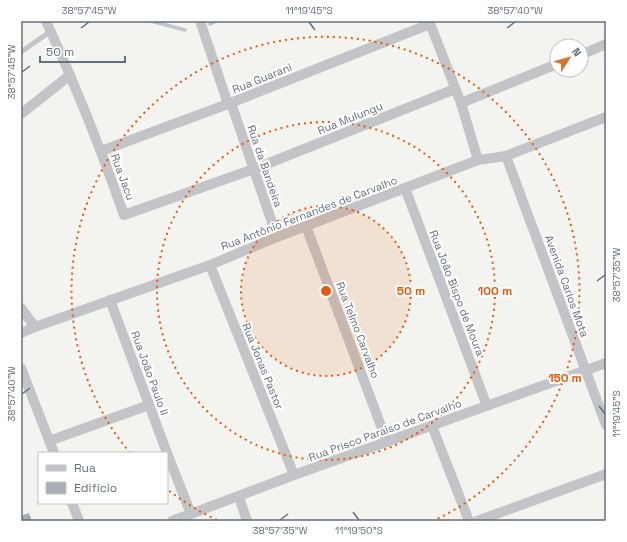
<svg xmlns="http://www.w3.org/2000/svg" width="627" height="542" viewBox="0 0 627 542" font-family="'Space Grotesk',sans-serif">
<style>
.lines{fill:none;stroke-linecap:round;stroke-linejoin:round}
.stream{stroke:#bdc4cb;stroke-width:3.5}
.building{fill:url(#building-hatch)}
.service{stroke:#c2c4c8;stroke-width:5}
.minor{stroke:#c2c4c8;stroke-width:10}
.ticks{fill:none;stroke:#646f7f;stroke-width:1.5}
.ring{fill:none;stroke:#e8590c;stroke-width:2;stroke-dasharray:2 4}
.labels{text-anchor:middle;dominant-baseline:central;stroke-width:4;stroke-linejoin:round;paint-order:stroke}
.street-label{font-size:11px;fill:#646f7f;stroke:#fff}
.centre{fill:#e8590c;stroke:#fff;stroke-width:2}
.ring-label{font-size:12px;text-anchor:middle;font-weight:bold;fill:#e8590c;stroke:#fff;stroke-width:4;stroke-linejoin:round;paint-order:stroke}
.neatline{fill:none;stroke:#646f7f;stroke-width:1.5}
.ticks-label{font-size:10px;text-anchor:middle;fill:#646f7f}
</style>
<defs>
<pattern id="building-hatch" width="6" height="6" patternUnits="userSpaceOnUse"><rect width="6" height="6" fill="#aaafb6"/><path d="M-1 1l2-2M0 6l6-6M5 7l2-2" fill="none" stroke="#8e9399"/></pattern>
</defs>
<rect width="100%" height="100%" fill="#f3f4f0"/>
<g class="lines">
<g class="stream">
<polyline points="151,21 185,30"/>
<polyline points="210,24 216,21"/>
</g>
</g>
<polygon class="building" points="29,513 32,521 21,521 21,516"/>
<g class="lines">
<polyline class="service" points="21,52 51,31"/>
<g class="minor">
<path d="M46,21C75,84 101,149 124,215L254,169L455,89"/>
<polyline points="200,21 228,104"/>
<polyline points="429,21 461,103 478,160"/>
<polyline points="581,55 606,44"/>
<polyline points="231,103 277,237"/>
<polyline points="461,103 557,64"/>
<polyline points="21,114 70,75"/>
<polyline points="101,151 228,104 430,24"/>
<polyline points="506,156 606,425"/>
<polyline points="405,188 487,406"/>
<polyline points="306,226 387,442"/>
<polyline points="210,265 294,475"/>
<polyline points="110,300 167,453"/>
<polyline points="21,308 35,327"/>
<polyline points="21,333 35,327 210,265 277,237 478,160 506,156 606,117"/>
<polyline points="21,368 54,453"/>
<polyline points="432,426 469,521"/>
<polyline points="49,441 149,405"/>
<polyline points="167,453 191,514"/>
<polyline points="239,497 247,521"/>
<polyline points="72,503 79,521"/>
<polyline points="172,521 294,475 606,363"/>
<polyline points="477,521 606,474"/>
</g>
</g>
<path class="ticks" d="M309,22L315,30M81,28L89,22M507,28L515,22M22,72L30,66M597,281L605,275M22,394L30,388M599,406L605,414M353,512L359,520M280,520L288,514"/>
<circle cx="326" cy="291" r="85" fill="#e8590c" fill-opacity=".12"/>
<g class="ring">
<circle cx="326" cy="291" r="85"/>
<circle cx="326" cy="291" r="169"/>
<path d="M217 520A254 254 0 0 1 168 490M130 453A254 254 0 1 1 435 520"/>
</g>
<g class="labels">
<g class="street-label">
<text transform="translate(262 78) rotate(-22)">Rua Guarani</text>
<text transform="translate(350 118) rotate(-22)">Rua Mulungu</text>
<text transform="translate(265 166) rotate(71)">Rua da Bandeira</text>
<text transform="translate(123 177) rotate(70)">Rua Jacu</text>
<text transform="translate(309 213) rotate(-21)">Rua Antônio Fernandes de Carvalho</text>
<text transform="translate(567 286) rotate(70)">Avenida Carlos Mota</text>
<text transform="translate(457 293) rotate(69)">Rua João Bispo de Moura</text>
<text transform="translate(358 330) rotate(69)">Rua Telmo Carvalho</text>
<text transform="translate(263 366) rotate(68)">Rua Jonas Pastor</text>
<text transform="translate(150 373) rotate(70)">Rua João Paulo II</text>
<text transform="translate(385 430) rotate(-20)">Rua Prisco Paraiso de Carvalho</text>
</g>
</g>
<circle cx="326" cy="291" r="6" class="centre"/>
<g class="ring-label">
<text x="411" y="295">50 m</text>
<text x="495" y="295">100 m</text>
<text x="565" y="382">150 m</text>
</g>
<rect width="627" height="542" fill="none" stroke="#ffffff" stroke-width="44"/>
<rect x="38" y="452" width="130" height="52" fill="#ffffff" stroke="#c1c5cc"/>
<rect x="46" y="465" width="20" height="6" fill="#c2c4c8" stroke="#c1c5cc"/>
<text x="74" y="472" font-size="12" fill="#646f7f">Rua</text>
<rect x="46" y="482" width="20" height="12" fill="#aaafb6" stroke="#c1c5cc"/>
<text x="74" y="492" font-size="12" fill="#646f7f">Edifício</text>
<g transform="translate(569 58) rotate(53)"><circle r="19" fill="#ffffff" stroke="#c1c5cc"/>
<path d="M0-3L7 15L0 10L-7 15Z" fill="#d8732b"/>
<text y="-6" font-size="11" font-weight="bold" text-anchor="middle" fill="#646f7f">N</text>
</g>
<path d="M40 56v6h85v-6" fill="none" stroke="#646f7f" stroke-width="2"/>
<text x="46" y="56" font-size="12" fill="#646f7f" stroke="#ffffff" stroke-width="3" paint-order="stroke">50 m</text>
<rect x="22" y="22" width="583" height="498" class="neatline"/>
<g class="ticks-label">
<text x="89" y="14">38°57'45"W</text>
<text x="309" y="14">11°19'45"S</text>
<text x="515" y="14">38°57'40"W</text>
<text transform="translate(11 72) rotate(-90)" y="4">38°57'45"W</text>
<text transform="translate(616 275) rotate(-90)" y="4">38°57'35"W</text>
<text transform="translate(11 394) rotate(-90)" y="4">38°57'40"W</text>
<text transform="translate(616 414) rotate(-90)" y="4">11°19'45"S</text>
<text x="280" y="534">38°57'35"W</text>
<text x="359" y="534">11°19'50"S</text>
</g>
</svg>
